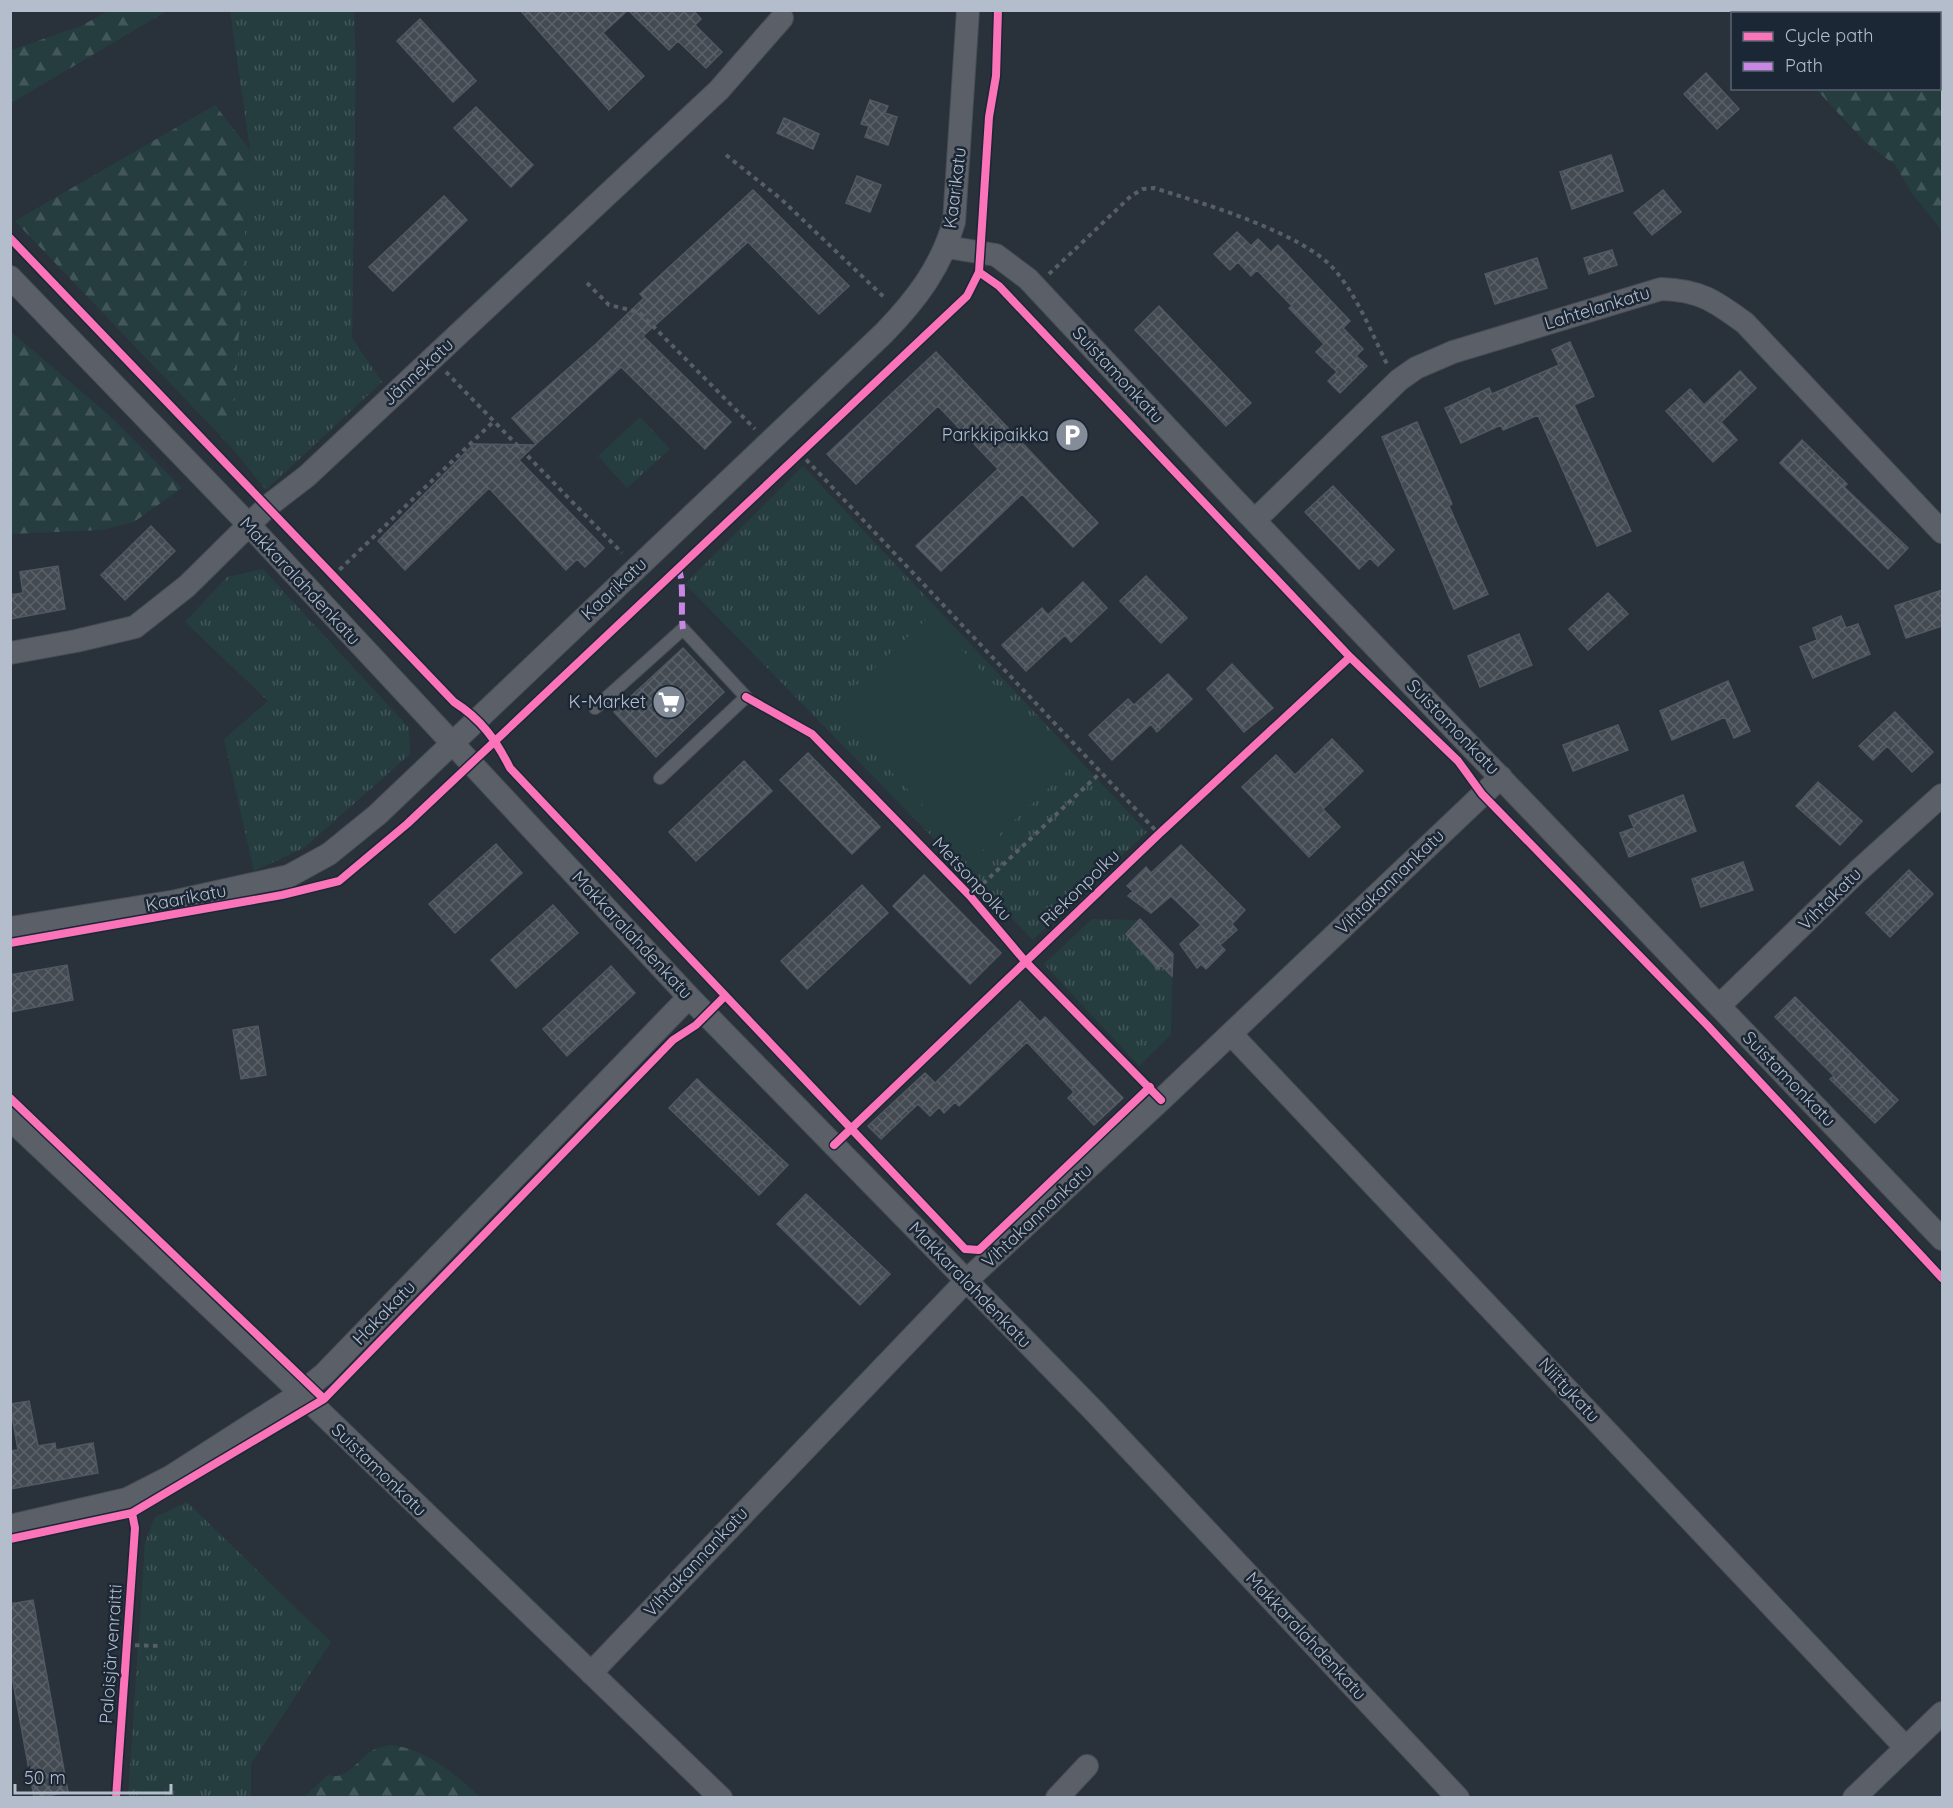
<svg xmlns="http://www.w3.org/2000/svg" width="1953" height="1808" font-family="Quicksand,sans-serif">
  <defs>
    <pattern id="grass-tufts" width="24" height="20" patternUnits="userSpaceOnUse" patternTransform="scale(1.5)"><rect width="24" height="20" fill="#263d40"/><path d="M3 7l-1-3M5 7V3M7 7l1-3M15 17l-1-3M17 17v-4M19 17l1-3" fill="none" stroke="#43575a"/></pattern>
    <pattern id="forest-firs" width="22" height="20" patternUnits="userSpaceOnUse" patternTransform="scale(1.5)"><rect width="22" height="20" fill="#263d40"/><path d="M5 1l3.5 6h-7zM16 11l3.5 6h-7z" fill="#43575a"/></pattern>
    <pattern id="building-cross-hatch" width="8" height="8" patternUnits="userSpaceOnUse" patternTransform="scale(1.5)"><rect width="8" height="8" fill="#434a52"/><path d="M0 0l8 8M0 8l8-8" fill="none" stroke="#5c626a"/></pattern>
  </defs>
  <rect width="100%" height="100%" fill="#29313a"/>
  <!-- grass -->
  <path fill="url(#grass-tufts)" d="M230 11H354L356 63 352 338 382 382 266 490 232 448 250 150Z
    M640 417 670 449 627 488 598 456Z
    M803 466 1147 832 1033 940 685 584Z
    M263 569 409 728 410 754 304 848 254 871 224 739 268 701 185 622 227 577Z
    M1092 919 1142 920 1173 954 1171 1035 1139 1066 1044 964Z
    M187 1502 331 1642 251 1764V1797H128L145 1542 155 1517Z"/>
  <!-- forest -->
  <path fill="url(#forest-firs)" d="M108 11H167L11 103V50L81 26Z
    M1747 11H1942V231L1911 192 1895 165 1865 142 1816 89 1940 88V14H1753Z
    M215 105 250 150 232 448 15 221Z
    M10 331 109 415 182 488 134 522 101 530 11 534Z
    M389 1745C426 1748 454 1773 480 1797H304L328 1775C346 1781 357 1761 370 1752 375 1748 382 1747 389 1745Z"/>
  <!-- pitch -->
  <path fill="#263d40" d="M930 616 1071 767 973 859 832 708Z"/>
  <!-- building -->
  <path fill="url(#building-cross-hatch)" stroke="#515861" stroke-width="1.5" d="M520 10H628L603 33 644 76 609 110Z
    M628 10H693L701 19 695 25 722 52 706 68 678 41 669 50Z
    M420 19 476 81 453 102 397 41Z
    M1706 73 1739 109 1717 129 1684 94Z
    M870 100 888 106 885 113 897 117 888 145 865 137 869 126 861 124Z
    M476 107 533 165 511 187 454 128Z
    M784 118 819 134 813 149 777 133Z
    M1611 155 1623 191 1572 209 1560 172Z
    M857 176 881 185 870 212 846 203Z
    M753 190 849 286 819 314 748 242 643 336 731 422 705 449 621 367 536 444 512 418 596 344 644 298 640 294Z
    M1663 190 1681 212 1652 235 1634 213Z
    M444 196 467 220 393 291 369 267Z
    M1237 232 1251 246 1258 239 1271 252 1278 245 1350 321 1343 328 1363 349 1356 356 1367 366 1340 393 1328 381 1337 372 1316 352 1324 344 1289 308 1292 306 1257 270 1251 276 1238 262 1230 270 1214 254Z
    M1612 250 1617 265 1589 274 1584 258Z
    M1537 258 1547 288 1495 304 1485 274Z
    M1159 306 1251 403 1226 426 1135 330Z
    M1570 342 1594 396 1574 405 1631 531 1597 546 1538 415 1503 430 1501 425 1461 443 1445 408 1489 388 1492 394 1559 365 1552 350Z
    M936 352 1098 523 1073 547 1022 494 941 571 916 546 998 469 938 406 856 484 827 454Z
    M1740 371 1756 388 1721 422 1737 440 1713 462 1666 411 1690 389 1704 405Z
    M1417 422 1452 504 1449 506 1488 594 1454 609 1382 437Z
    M1802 440 1847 484 1844 487 1908 548 1888 569 1780 463Z
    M474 444 535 445 519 460 604 548 585 567 577 559 566 570 489 488 405 570 378 541Z
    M1333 486 1394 550 1378 566 1370 558 1359 569 1305 512Z
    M151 526 175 551 125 600 101 575Z
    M58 566 65 609 10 619V595L23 593 20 572Z
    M1146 576 1187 618 1161 643 1120 601Z
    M1083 582 1107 608 1071 642 1065 635 1026 671 1002 645 1042 608 1048 615Z
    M1942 590V626L1906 638 1895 606Z
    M1608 593 1628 614 1588 650 1569 629Z
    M1841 616 1846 628 1858 624 1870 654 1813 678 1800 647 1817 640 1813 628Z
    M1519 634 1532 665 1480 687 1468 656Z
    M683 648 724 692 656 757 614 712Z
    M1232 664 1273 708 1244 732 1207 689Z
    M1168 674 1192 699 1157 732 1151 724 1112 760 1089 735 1128 699 1134 705Z
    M1728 681 1750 731 1734 738 1725 717 1672 740 1660 711Z
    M1895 712 1933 752 1912 772 1887 746 1873 760 1859 746Z
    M1618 725 1628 750 1573 771 1563 745Z
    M1332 739 1363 771 1323 809 1340 827 1309 857 1242 787 1276 755 1295 775Z
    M808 753 880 827 852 854 780 780Z
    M744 761 772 791 696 861 669 832Z
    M1818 782 1862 821 1840 845 1796 806Z
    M1683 795 1696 831 1629 857 1620 833 1634 828 1629 816Z
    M496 844 522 873 455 933 429 904Z
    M1181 845 1245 910 1232 924 1237 930 1220 945 1225 950 1206 969 1201 964 1197 968 1180 944 1201 925 1171 896 1151 913 1128 896 1133 891 1127 886 1146 867 1151 873Z
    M1743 862 1753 890 1701 907 1692 879Z
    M1909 870 1933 894 1890 937 1866 913Z
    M924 875 1001 953 970 984 893 906Z
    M862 885 888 913 807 989 781 961Z
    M553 905 578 933 516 988 491 960Z
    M1140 919 1173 954 1172 976 1161 965 1158 969 1126 934Z
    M67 965 73 1000 10 1012V975Z
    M611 966 635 993 567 1056 543 1029Z
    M1795 997 1898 1100 1875 1123 1830 1079 1834 1076 1775 1017Z
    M1020 1001 1040 1022 1045 1017 1123 1098 1094 1125 1068 1098 1074 1092 1027 1042 959 1106 955 1102 944 1113 939 1107 930 1116 918 1104 881 1139 868 1126 925 1073 935 1083Z
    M258 1026 266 1075 241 1079 233 1030Z
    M697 1079 788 1165 759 1195 669 1108Z
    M806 1194 890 1274 860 1305 777 1224Z
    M29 1401 38 1446 55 1443 56 1450 93 1443 98 1473 10 1489V1451L18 1450 10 1404Z
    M33 1600 68 1792 42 1797H34L10 1666V1604Z"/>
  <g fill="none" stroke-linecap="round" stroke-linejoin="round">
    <defs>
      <path id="service" d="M595 708 683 629 746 697 660 778"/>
      <path id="minor" d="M947 247 996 255 1028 279 1230 495 1942 1239
        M10 277 249 525 689 997 1095 1412 1458 1798
        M1255 520 1399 380 1416 368 1453 352 1661 289C1700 290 1715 301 1745 323L1942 532
        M10 653 76 641 135 627 187 586 268 506 307 476 719 90 782 18
        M10 928 176 901 289 876 329 854 377 815 884 333C917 299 941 267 954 222L968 10
        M1719 1006 1857 872 1942 795
        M1231 1034 1906 1748
        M10 1119 278 1371 721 1798
        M10 1526 127 1499 170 1477 301 1393 324 1374 689 997
        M591 1673 966 1281 1161 1100 1501 777
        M1057 1798 1087 1766
        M1854 1798 1942 1713"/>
    </defs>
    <!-- service casing -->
    <use href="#service" stroke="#484d54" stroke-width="14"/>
    <!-- minor casing -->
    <use href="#minor" stroke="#484d54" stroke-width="24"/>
    <!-- path -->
    <path stroke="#575e65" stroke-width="4" stroke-dasharray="4.5 4.5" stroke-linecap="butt" d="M726 155 781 199 886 299
      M1049 274 1131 196 1143 189 1154 188C1202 203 1300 232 1333 268 1357 295 1371 332 1387 364
      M587 283 609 305 639 312 755 429
      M446 372 622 553
      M800 453 1159 834
      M333 576 494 421
      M970 896 1101 772
      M126 1645 162 1646"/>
    <!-- service -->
    <use href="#service" stroke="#5b5f67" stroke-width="12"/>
    <!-- minor -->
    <use href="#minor" stroke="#5b5f67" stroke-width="22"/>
    <!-- quiet -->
    <path stroke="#c787e3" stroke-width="6" stroke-dasharray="12 6" stroke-linecap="butt" d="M678 567C685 582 680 610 683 629"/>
    <defs>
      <path id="cycleway" d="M10 238 454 702C481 719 496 740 510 768L965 1249 979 1250 1150 1087
        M979 272 999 286 1350 657 1458 761 1482 794 1707 1025 1942 1278
        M746 697 812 734 970 896 1025 961 1161 1100
        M10 943 282 895 339 881 407 824 967 296 979 272 989 117 996 76 998 10
        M10 1098 324 1399
        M834 1145 1159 834 1350 657
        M10 1539 132 1513 324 1399 673 1040 696 1025 725 996
        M116 1798 135 1528 132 1513"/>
    </defs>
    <!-- cycleway casing -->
    <use href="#cycleway" stroke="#1c2735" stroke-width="11"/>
    <!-- cycleway -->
    <use href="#cycleway" stroke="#fb73b8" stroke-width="8"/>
  </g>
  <!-- icons -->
  <defs>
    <symbol id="parking-disc" viewBox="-11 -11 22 22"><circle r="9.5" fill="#838c98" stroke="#1c2735"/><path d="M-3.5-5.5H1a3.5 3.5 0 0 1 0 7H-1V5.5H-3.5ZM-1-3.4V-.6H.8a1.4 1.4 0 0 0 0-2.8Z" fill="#fff"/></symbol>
    <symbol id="supermarket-disc" viewBox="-11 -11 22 22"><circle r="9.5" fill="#838c98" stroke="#1c2735"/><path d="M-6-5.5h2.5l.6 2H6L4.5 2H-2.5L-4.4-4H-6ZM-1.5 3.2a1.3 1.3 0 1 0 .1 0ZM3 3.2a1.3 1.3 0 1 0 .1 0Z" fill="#fff"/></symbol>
  </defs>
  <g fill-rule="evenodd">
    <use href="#parking-disc" x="1053" y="416" width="38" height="38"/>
    <use href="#supermarket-disc" x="650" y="683" width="38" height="38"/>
  </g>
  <g text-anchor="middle" stroke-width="5" stroke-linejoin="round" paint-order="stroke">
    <!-- street labels -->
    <g font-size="18" fill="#b4bdcb" stroke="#1c2735">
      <text transform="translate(955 188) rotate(-83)" y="6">Kaarikatu</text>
      <text transform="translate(1597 308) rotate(-17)" y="6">Lahtelankatu</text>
      <text transform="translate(418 372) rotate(-43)" y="6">Jännekatu</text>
      <text transform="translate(1118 375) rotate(47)" y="6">Suistamonkatu</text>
      <text transform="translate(300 581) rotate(47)" y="6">Makkaralahdenkatu</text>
      <text transform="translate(614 589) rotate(-43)" y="6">Kaarikatu</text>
      <text transform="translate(1453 727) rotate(46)" y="6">Suistamonkatu</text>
      <text transform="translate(972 879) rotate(47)" y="6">Metsonpolku</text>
      <text transform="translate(1390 882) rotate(-44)" y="6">Vihtakannankatu</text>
      <text transform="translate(1080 888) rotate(-44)" y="6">Riekonpolku</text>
      <text transform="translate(186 898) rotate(-11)" y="6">Kaarikatu</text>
      <text transform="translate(1830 899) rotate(-45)" y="6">Vihtakatu</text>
      <text transform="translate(632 935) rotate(47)" y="6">Makkaralahdenkatu</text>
      <text transform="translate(1789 1079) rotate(46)" y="6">Suistamonkatu</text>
      <text transform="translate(1037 1216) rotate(-43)" y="6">Vihtakannankatu</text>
      <text transform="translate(970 1285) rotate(46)" y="6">Makkaralahdenkatu</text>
      <text transform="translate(384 1313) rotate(-46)" y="6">Hakakatu</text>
      <text transform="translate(1569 1390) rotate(47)" y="6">Niittykatu</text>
      <text transform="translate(379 1470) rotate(44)" y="6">Suistamonkatu</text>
      <text transform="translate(696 1562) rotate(-47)" y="6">Vihtakannankatu</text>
      <text transform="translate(1306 1636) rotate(47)" y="6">Makkaralahdenkatu</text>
      <text transform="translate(111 1654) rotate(-86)" y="6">Paloisjärvenraitti</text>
    </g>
    <!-- poi labels -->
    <g font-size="18" fill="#b4bdcb" stroke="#1c2735" text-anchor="end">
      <text x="1049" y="441">Parkkipaikka</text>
      <text x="646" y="708">K-Market</text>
    </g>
  </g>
  <!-- border -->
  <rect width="1953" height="1808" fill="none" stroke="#b4bdcb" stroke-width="24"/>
  <!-- legend -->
  <rect x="1731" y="12" width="210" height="78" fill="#1c2735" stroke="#596371" stroke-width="1.5"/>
  <rect x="1743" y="32" width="30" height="9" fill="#fb73b8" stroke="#596371" stroke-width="1.5"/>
  <text x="1785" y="42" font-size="18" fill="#b4bdcb">Cycle path</text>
  <rect x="1743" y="62" width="30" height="9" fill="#c787e3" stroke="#596371" stroke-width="1.5"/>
  <text x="1785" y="72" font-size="18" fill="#b4bdcb">Path</text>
  <!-- scale -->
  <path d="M15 1784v9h156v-9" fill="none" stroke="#b4bdcb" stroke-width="3"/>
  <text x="24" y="1784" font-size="18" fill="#b4bdcb" stroke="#1c2735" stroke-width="4.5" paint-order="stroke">50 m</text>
</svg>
